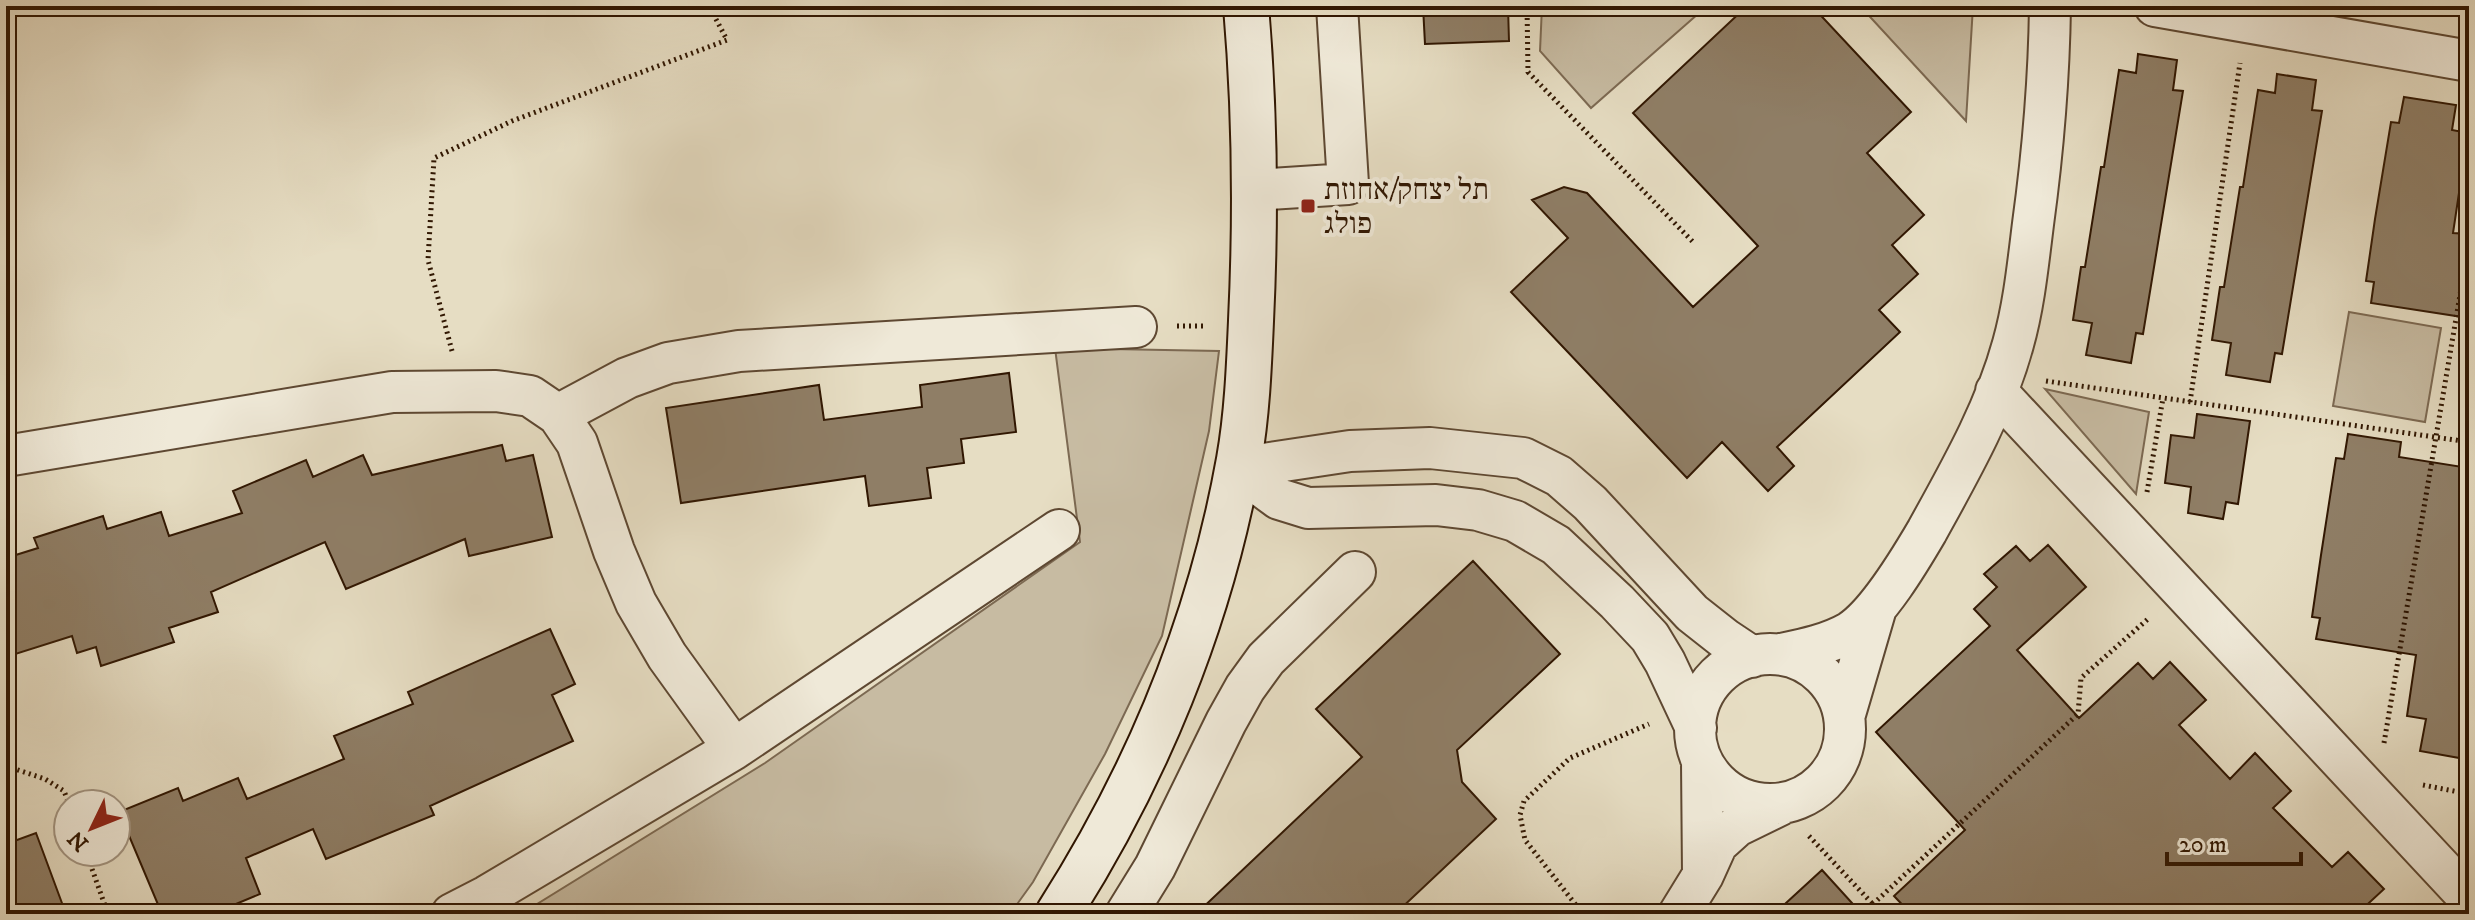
<svg xmlns="http://www.w3.org/2000/svg" width="2475" height="920" font-family="'IM FELL DW Pica','Frank Ruhl Libre',serif">
  <rect width="100%" height="100%" fill="#e6ddc3"/>
  <filter id="stains"><feTurbulence type="fractalNoise" baseFrequency=".0025" numOctaves="4"/><feColorMatrix values="0 0 0 0 .2 0 0 0 0 .09 0 0 0 0 .02 0 0 0 .5 -.17"/></filter>
  <radialGradient id="worn" r=".72"><stop offset=".6" stop-color="#630" stop-opacity="0"/><stop offset="1" stop-color="#630" stop-opacity=".3"/></radialGradient>
  <!-- green -->
  <path fill="#c7bba2" stroke="#7c6952" stroke-width="2" d="M1542 6H1707L1591 108 1540 51Z
    M1860 6H1973L1966 121Z
    M2349 312 2441 328 2425 422 2333 406Z
    M1055 348 1219 351 1209 431 1162 636 1105 754 1033 882 1010 914H521L765 763 1080 542Z
    M2045 389 2149 412 2136 494Z"/>
  <!-- building -->
  <path fill="#8f7e66" stroke="#311702" stroke-width="2" d="M1423 6H1508L1509 41 1425 44Z
    M1747 6H1812L1911 112 1867 153 1924 215 1892 245 1918 274 1879 310 1900 332 1777 447 1794 466 1768 491 1722 442 1687 478 1511 292 1568 238 1532 200 1564 187 1587 193 1693 307 1758 246 1633 113Z
    M2138 54 2177 60 2173 90 2183 91 2143 334 2136 333 2131 363 2086 355 2092 323 2073 320 2081 267H2085L2101 167H2104L2119 70 2136 73Z
    M2277 74 2316 80 2312 110 2322 111 2282 354 2275 353 2270 382 2226 375 2231 343 2212 340 2220 287H2224L2240 187H2243L2258 90 2275 93Z
    M2404 97 2456 105 2452 130 2468 133 2453 233 2469 234V318L2371 303 2374 282 2366 281 2375 219 2391 122 2399 123Z
    M1009 373 1016 432 961 439 964 463 927 468 931 498 869 506 865 476 681 503 666 408 819 385 824 420 922 407 920 385Z
    M2197 414 2250 421 2238 504 2226 502 2223 519 2188 513 2191 487 2165 483 2171 435 2194 438Z
    M2348 434 2401 442 2399 457 2469 468V731L2465 759 2420 751 2426 719 2407 716 2416 655 2316 639 2320 618 2312 617 2321 555 2336 458 2344 459Z
    M502 445 506 461 533 455 552 537 469 556 465 539 346 589 325 542 211 592 218 612 169 628 174 642 101 666 96 647 77 653 72 636 6 657V558L38 548 34 538 103 516 107 529 161 512 169 536 242 513 233 491 306 460 313 477 363 455 372 475Z
    M2048 545 2086 587 2017 650 2079 718 2138 663 2153 679 2170 662 2206 700 2179 725 2230 779 2255 753 2291 791 2273 808 2332 867 2348 852 2384 889 2357 914H1911L1894 896 1965 830 1876 732 1990 626 1974 609 1997 587 1984 574 2016 546 2030 561Z
    M1473 561 1560 654 1457 750 1462 782 1496 819 1395 914H1196L1362 757 1316 709Z
    M550 629 575 684 552 695 573 741 430 806 434 815 326 859 313 829 246 858 260 894 212 914H162L119 812 178 788 183 801 238 778 247 799 344 759 334 736 413 704 408 692Z
    M36 833 66 914H6V844Z
    M1822 870 1862 914H1774Z"/>
  <g fill="none" stroke-linecap="round" stroke-linejoin="round">
    <defs>
      <path id="street" d="M2155 6 2469 61
        M1253 190 1348 184 1337 6
        M1996 391 2469 898
        M558 415 627 378 668 363 739 351 1136 327
        M6 456 392 392 496 391 530 396 558 415 577 443 614 551 636 603 667 656 734 749
        M1237 468 1350 451 1430 448 1523 458 1559 476 1590 503 1692 613 1725 639 1752 657
        M1237 468 1279 499 1308 508 1436 505 1478 510 1515 521 1556 545 1617 602 1650 637 1665 662 1696 728
        M1695 729a75 75 0 1 1 150 0a75 75 0 1 1-150 0Z
        M1781 654C1805 649 1829 644 1850 632 1878 614 1910 560 1927 531 1960 471 1995 410 2013 344 2024 305 2028 264 2033 224 2043 151 2049 79 2050 6
        M1845 714 1876 608
        M1702 762 1703 875
        M452 914 487 896 734 749 1059 530
        M1126 914 1155 867 1226 722 1245 688 1266 659 1355 572
        M1679 914 1703 875 1717 844 1737 826 1780 805"/>
      <path id="secondary" d="M1058 914C1146 776 1210 622 1239 460 1247 415 1249 367 1251 321 1256 216 1255 111 1246 6"/>
    </defs>
    <!-- street casing -->
    <use href="#street" stroke="#5e4832" stroke-width="44"/>
    <!-- secondary casing -->
    <use href="#secondary" stroke="#311702" stroke-width="48"/>
    <!-- path -->
    <path stroke="#311702" stroke-width="5" stroke-dasharray="2 4" stroke-linecap="butt" d="M1527 6 1528 72 1693 242
      M1177 326H1207
      M452 351 428 260 434 158 512 121 727 40 709 6
      M2046 381 2469 442
      M2190 402 2240 63
      M2147 492 2163 398
      M2384 743 2469 242
      M6 766 45 779 64 791 69 804
      M2423 785 2469 794
      M1809 836 1882 914
      M86 852 108 914
      M1873 904 2078 714 2081 678 2149 618
      M1583 914 1525 840 1520 815 1524 801 1570 758 1649 724"/>
    <!-- street -->
    <use href="#street" stroke="#efe9d8" stroke-width="40"/>
    <!-- secondary -->
    <use href="#secondary" stroke="#efe9d8" stroke-width="44"/>
  </g>
  <!-- markers -->
  <rect fill="#8f2418" stroke="#efe9d8" stroke-width="3" x="1300" y="198" width="16" height="16" rx="4"/>
  <g text-anchor="middle" stroke-width="8" stroke-linejoin="round" paint-order="stroke">
    <!-- poi labels -->
    <g font-size="30" fill="#311702" stroke="#efe9d8" text-anchor="start">
      <text x="1324" y="199">תל יצחק/אחוזת<tspan x="1324" dy="34">פולג</tspan></text>
    </g>
  </g>
  <!-- margin -->
  <rect width="2475" height="920" fill="none" stroke="#e6ddc3" stroke-width="32"/>
  <rect x="8" y="8" width="2459" height="904" fill="none" stroke="#311702" stroke-width="4"/>
  <rect x="16" y="16" width="2443" height="888" fill="none" stroke="#311702" stroke-width="2"/>
  <!-- north arrow -->
  <g transform="translate(92 828) rotate(227)"><circle r="38" fill="#efe9d8" stroke="#a39582" stroke-width="2"/>
  <path d="M0-6L14 30L0 20L-14 30Z" fill="#8f2418"/>
  <text y="-12" font-size="22" font-weight="bold" text-anchor="middle" fill="#311702">N</text>
  </g>
  <!-- scale -->
  <path d="M2167 852v12h134v-12" fill="none" stroke="#311702" stroke-width="4"/>
  <text x="2179" y="852" font-size="24" fill="#311702" stroke="#efe9d8" stroke-width="6" paint-order="stroke">20 m</text>
  <rect width="100%" height="100%" filter="url(#stains)"/>
  <rect width="100%" height="100%" fill="url(#worn)"/>
</svg>
